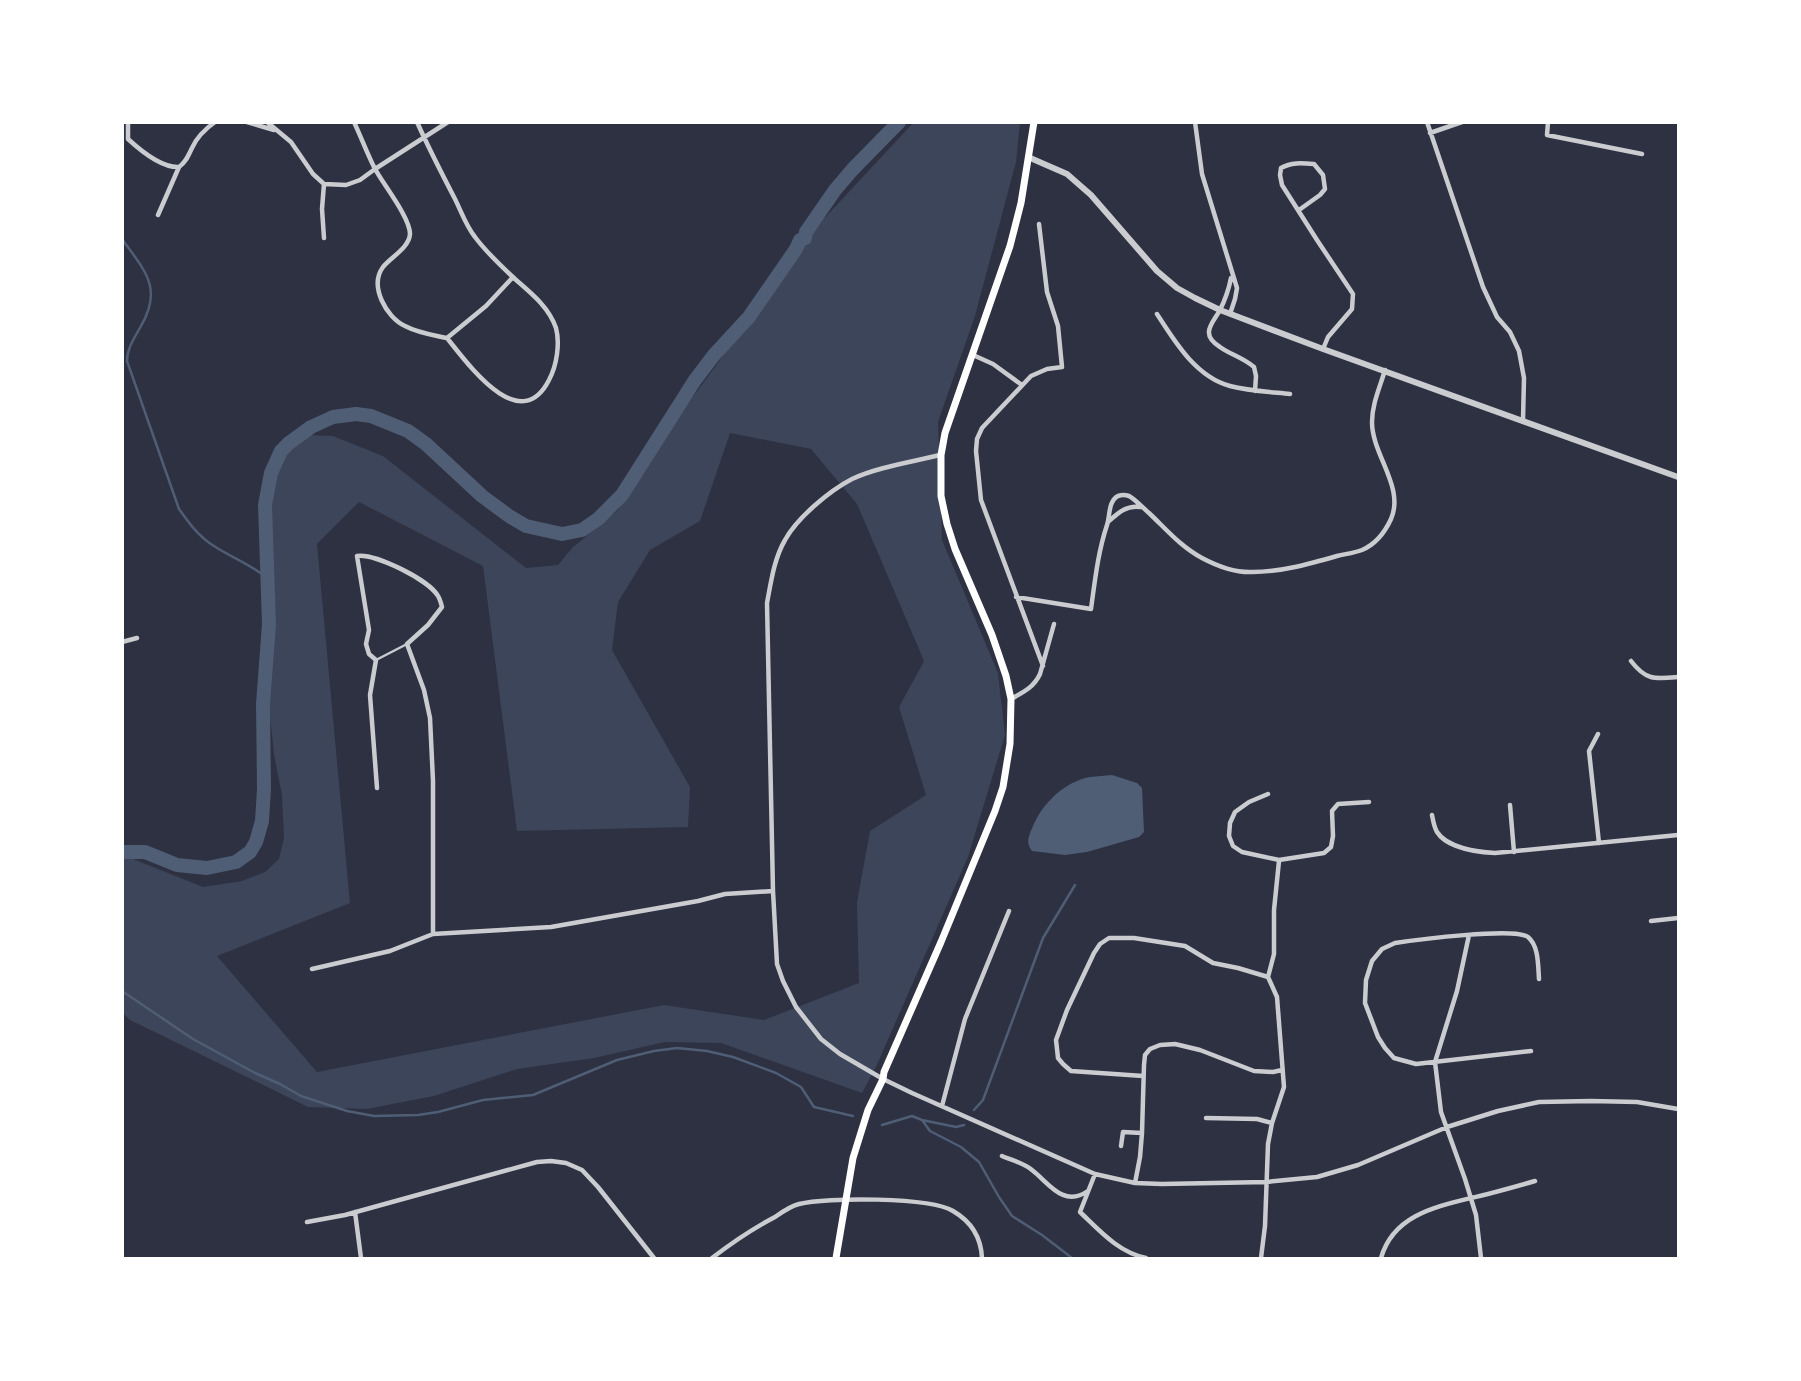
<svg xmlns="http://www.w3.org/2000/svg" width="1801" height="1381" font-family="'Nunito Sans',sans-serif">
  <rect width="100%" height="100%" fill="#2d3142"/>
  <!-- green -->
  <path fill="#3c4559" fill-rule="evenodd" d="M913 123H1020L1016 162 975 316 938 422 942 540 998 673 1005 735 968 857 876 1067 862 1093 721 1043 665 1042 594 1058 517 1069 434 1096 367 1109 308 1107 130 1020 123 1013 122 859 128 857 203 887 242 881 265 872 279 859 284 838 282 795 274 755 269 706 272 632V506L275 473 288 450 310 435 333 436 383 456 526 568 558 565 572 548 617 511 650 464 674 423 819 224ZM730 433 811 449 857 504 924 661 899 707 926 795 870 831 857 902 859 983 764 1020 664 1005 317 1072 217 956 350 903 317 544 359 502 483 566 517 831 688 827 690 787 612 650 618 602 650 550 700 521Z"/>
  <!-- water -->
  <path fill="#4f5d75" d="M1112 775 1137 783 1142 788 1144 832 1139 837 1087 852 1065 855 1032 851C1025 842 1029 836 1033 826 1043 803 1064 782 1090 777 1097 776 1105 776 1112 775Z"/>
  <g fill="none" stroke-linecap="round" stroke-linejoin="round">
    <!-- stream -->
    <path stroke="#4f5d75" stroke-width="2.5" d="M122 239C145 271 163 288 141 326 135 337 127 348 127 361L179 509C189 523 199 537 214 546 232 558 249 563 267 578
      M122 991 193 1039 255 1073 280 1084 301 1096 347 1111 374 1116 418 1115 438 1112 483 1100 533 1095 617 1060 654 1051 677 1048 707 1051 733 1057 776 1073 801 1087 814 1107 853 1116
      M974 1110 983 1100 1043 938 1075 885
      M922 1120 930 1131 961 1147 979 1162 999 1197 1012 1216 1042 1235 1072 1258
      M882 1125 912 1116 922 1120 956 1127 964 1125"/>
    <!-- river -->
    <path stroke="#4f5d75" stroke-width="14" d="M122 852H145L177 865 207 868 236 862 250 852 256 842 262 821 264 789 263 704 269 624 265 505 271 473 281 451 289 443 311 427 333 417 356 414 371 416 408 431 426 444 482 496 509 516 526 526 562 534 582 530 598 519 622 495 695 380 714 355 749 317 796 249 800 240 805 238 806 232 835 190 852 170 899 122"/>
    <!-- service -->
    <path stroke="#caccd0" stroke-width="2.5" d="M376 660 407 644"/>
    <!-- minor -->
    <path stroke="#caccd0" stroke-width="4.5" d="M128 122V139C141 151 161 168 179 167
      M247 122 274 130
      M267 122 291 142 313 174 324 184 346 185 360 180 375 169 448 122
      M354 122C361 137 367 153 374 167 382 183 410 217 410 234 409 248 391 257 383 267 369 286 386 317 405 326 418 333 433 335 447 338L486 306 513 277
      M417 122C429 149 442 174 455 199 461 211 466 226 475 237 486 252 501 266 515 279 531 293 549 307 556 328 560 343 557 365 549 380 520 437 468 364 447 338
      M1195 122 1202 174 1237 288 1235 299 1230 314
      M1427 122 1483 287 1497 317 1510 332 1519 351 1524 378 1523 420
      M1548 122 1547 135 1642 154
      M1430 133 1462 122
      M324 184 322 209 324 238
      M1299 210 1320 195 1325 189 1323 175 1314 164C1302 163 1291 162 1281 168L1280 175 1282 185 1317 240 1353 294 1352 309 1328 337 1323 349
      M158 215 179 167C186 162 188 156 192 148 197 137 205 129 215 122
      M1039 224 1047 292 1058 326 1062 367 1047 369 1031 376 982 428 977 439 976 451 981 500 1043 666
      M1231 278C1229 288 1225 300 1220 310 1213 323 1199 334 1220 347 1231 355 1242 357 1254 367L1256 376 1255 391
      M1157 314C1175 342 1196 377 1230 386 1249 391 1270 392 1290 394
      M973 355 993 364 1022 385
      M940 455C912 462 878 467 852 479 829 491 797 518 785 540 774 559 771 582 767 603L773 891 777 964 783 981 796 1007 821 1039 840 1054 883 1079 912 1093 1095 1174 1135 1183 1162 1184 1266 1182 1317 1177 1358 1165 1447 1127 1498 1111 1539 1102 1591 1101 1637 1102 1678 1109
      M1108 522C1118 513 1126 505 1140 507
      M1016 597 1091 609C1095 580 1098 552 1107 525 1110 517 1108 501 1118 496 1121 495 1126 495 1129 496 1136 500 1143 508 1149 513 1166 529 1181 547 1202 558 1217 566 1235 573 1253 572 1281 572 1309 564 1337 556 1345 554 1354 553 1362 550 1376 544 1385 532 1391 519 1405 487 1372 455 1372 422 1372 404 1380 387 1385 370
      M122 642 137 638
      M1631 661C1646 681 1656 679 1678 677
      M1011 699C1024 692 1034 687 1040 674L1054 624
      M1598 734 1589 751 1599 843
      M377 788 370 695 376 660 369 654 366 644 369 630 357 556C375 553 429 580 438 596 440 599 441 603 442 607L428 625 407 644 424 690 430 718 433 781V934
      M1268 794 1249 802 1235 812 1230 823 1229 836 1233 846 1242 852 1279 860 1324 853 1331 847 1333 836 1332 811 1338 804 1369 802
      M1510 805 1514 852
      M1432 815C1433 820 1434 827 1437 832 1447 848 1478 852 1495 853L1678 835
      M1651 921 1678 918
      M1469 935 1457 991 1435 1062 1441 1112 1465 1179 1476 1215 1481 1258
      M312 969 390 951 433 934 551 927 698 901 725 894 773 891
      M1268 977 1274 954V910L1279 861
      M1531 1051 1416 1064 1394 1058 1385 1048 1378 1037 1365 1003 1366 980 1372 961 1382 949 1395 943C1415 940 1515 927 1528 937 1539 946 1538 966 1539 979
      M1143 1076 1071 1071 1063 1064 1058 1058 1056 1040 1067 1010 1094 953 1100 944 1109 938H1134L1185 946 1213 963 1238 968 1268 977 1277 997 1284 1087 1272 1123 1268 1144 1265 1226 1261 1258
      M942 1106 965 1019 1009 911
      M1206 1118 1257 1119 1272 1123
      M1121 1146 1123 1132 1142 1133
      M1002 1156C1011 1160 1024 1163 1032 1170 1049 1183 1063 1208 1088 1191
      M1095 1174 1080 1212C1100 1231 1118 1252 1146 1258
      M1135 1183 1140 1157 1142 1133 1144 1065 1145 1055 1150 1049 1160 1045 1175 1044 1200 1050 1254 1071 1273 1072 1282 1070
      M355 1212 361 1258
      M307 1222 345 1215 537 1162 551 1161 566 1163 582 1170 598 1187 654 1258
      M712 1258C733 1242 752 1229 775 1217 782 1212 791 1206 799 1204 826 1197 930 1197 953 1211 972 1222 981 1237 982 1258
      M1381 1258C1393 1216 1434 1207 1471 1198 1493 1193 1514 1187 1535 1181"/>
    <!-- tertiary -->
    <path stroke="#caccd0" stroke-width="6" d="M1028 157 1067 174 1091 195 1157 271 1177 288 1195 298 1220 310 1323 349 1678 477"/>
    <!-- secondary -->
    <path stroke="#fff" stroke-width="7" d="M836 1258 853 1158 868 1110 883 1079 884 1072 941 942 995 811 1003 787 1010 744 1011 699 1006 676 992 635 955 549 947 524 941 496V455L945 433 1010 246 1021 203 1034 122"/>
  </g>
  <!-- border -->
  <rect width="1801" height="1381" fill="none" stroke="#ffffff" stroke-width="248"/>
</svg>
